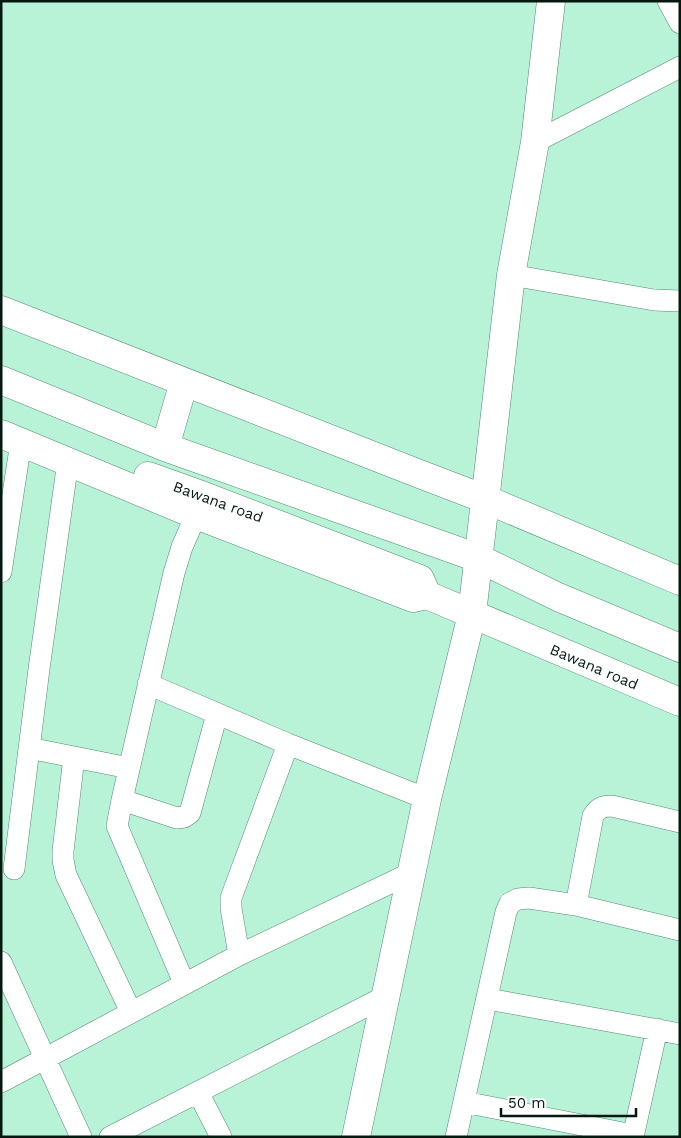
<svg xmlns="http://www.w3.org/2000/svg" width="681" height="1138" font-family="'Work Sans',sans-serif">
  <rect width="100%" height="100%" fill="#b8f3d7"/>
  <g fill="none" stroke-linecap="round" stroke-linejoin="round">
    <defs>
      <path id="street" d="M668 1 680 23
        M535 142 680 67
        M511 275 654 300 680 301
        M1 572 21 442
        M148 684 288 744 427 799
        M29 748 129 768
        M74 757 63 851V860L66 875 131 1012
        M122 800 177 818 184 817 190 813 217 714
        M14 869 39 669 68 461
        M576 905 593 816C598 808 602 806 612 806L680 822
        M239 955 231 908V898L288 744
        M1 962 81 1137
        M184 983 117 826 122 800 174 573 182 547 196 515
        M488 999 680 1034
        M1 1082 239 955 411 873
        M198 1092 221 1137
        M464 1102 633 1135
        M110 1137 386 996
        M456 1137 506 912 510 903 518 899 529 898 576 905 680 930
        M633 1137 657 1029"/>
      <path id="secondary" d="M1 310 417 473 485 499 680 581
        M1 380 165 447 478 558 558 597 680 648
        M1 434 196 515 413 598 427 595 680 702
        M165 447 184 382
        M148 476 204 496 420 579 427 595
        M356 1137 427 799 472 614 511 275 535 142 551 1"/>
    </defs>
    <!-- street casing -->
    <use href="#street" stroke="#538a72" stroke-width="22"/>
    <!-- secondary casing -->
    <use href="#secondary" stroke="#538a72" stroke-width="29"/>
    <!-- street -->
    <use href="#street" stroke="#fff" stroke-width="21"/>
    <!-- secondary -->
    <use href="#secondary" stroke="#fff" stroke-width="28"/>
  </g>
  <g text-anchor="middle" stroke-width="4" stroke-linejoin="round" paint-order="stroke">
    <!-- street labels -->
    <g font-size="15" fill="#041a11" stroke="#fff">
      <text transform="translate(218 502) rotate(20)" y="5">Bawana road</text>
      <text transform="translate(594 667) rotate(23)" y="5">Bawana road</text>
    </g>
  </g>
  <!-- border -->
  <rect width="681" height="1138" fill="none" stroke="#041a11" stroke-width="5"/>
  <!-- scale -->
  <path d="M501 1108v8h135v-8" fill="none" stroke="#041a11" stroke-width="2.5"/>
  <text x="508" y="1108" font-size="15" fill="#041a11" stroke="#ffffff" stroke-width="4" paint-order="stroke">50 m</text>
</svg>
